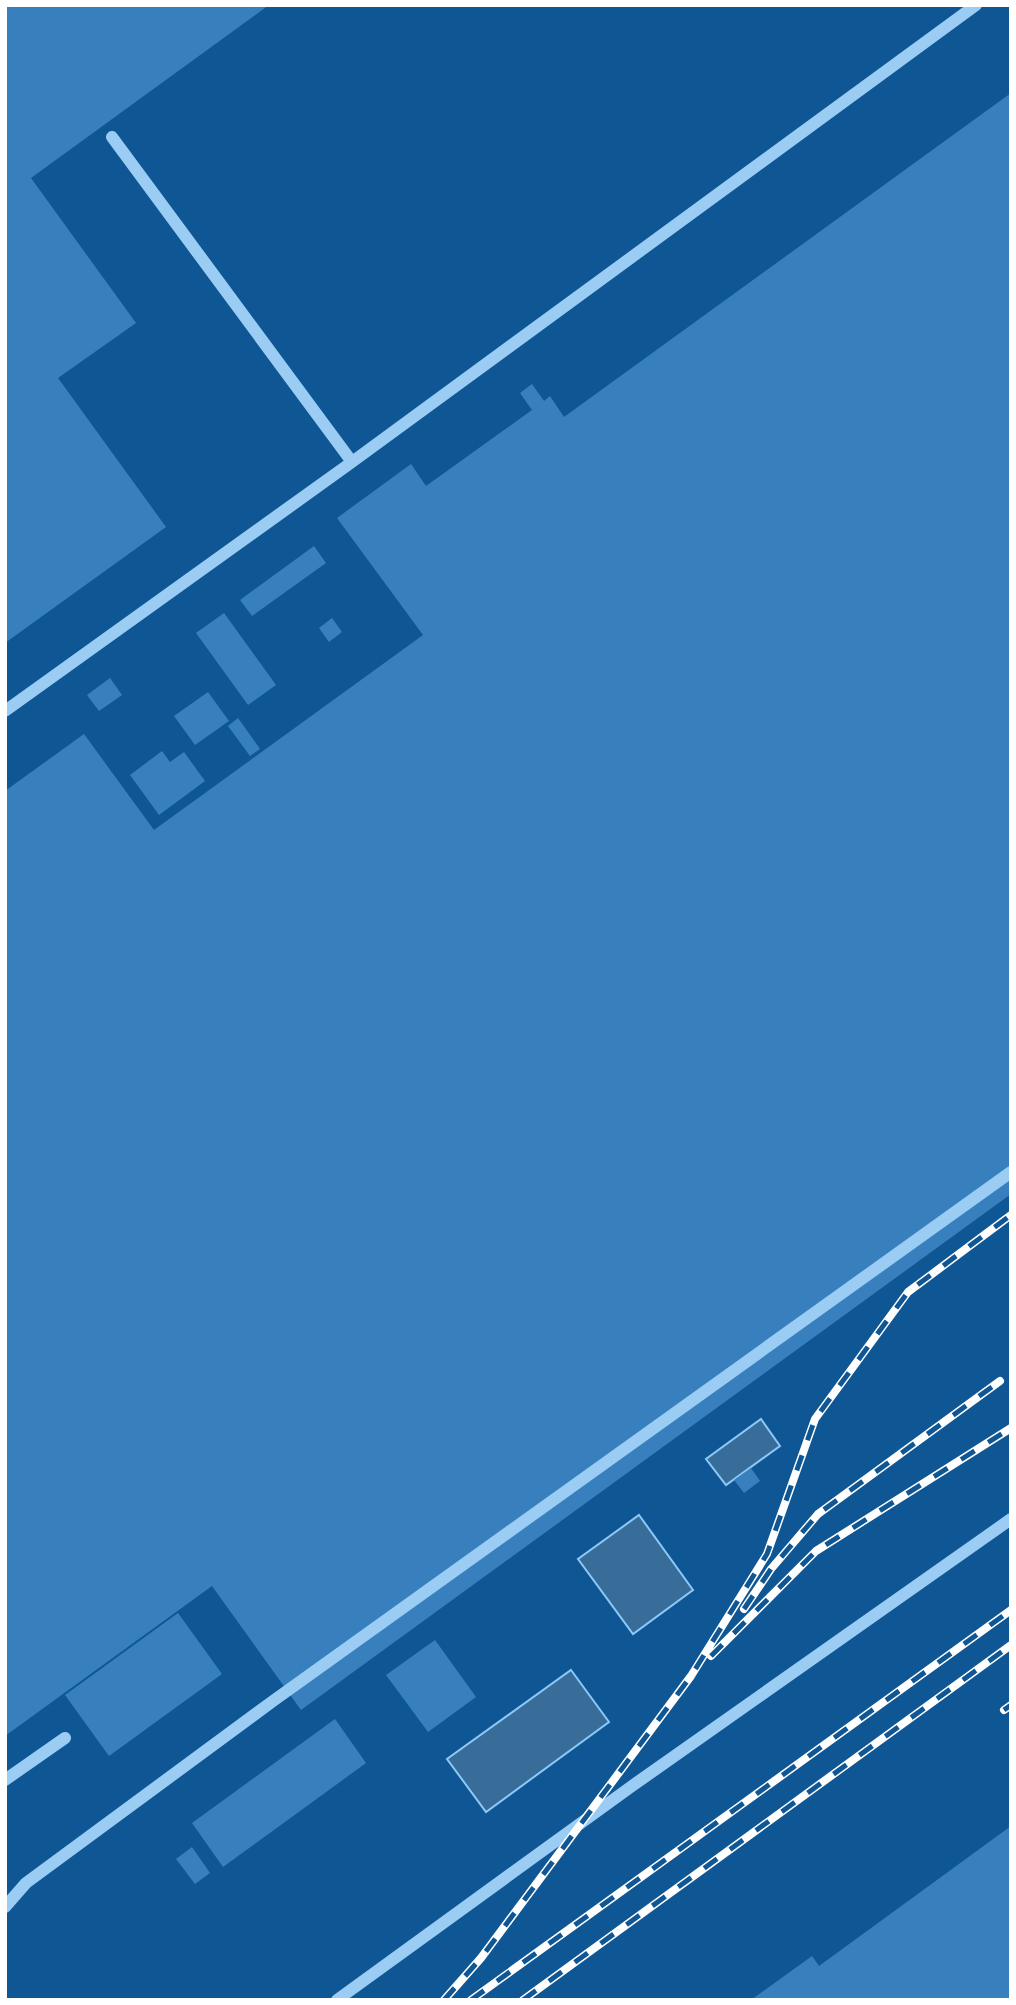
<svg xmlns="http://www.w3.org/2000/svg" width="1016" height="2005" font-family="Lato,sans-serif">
  <rect width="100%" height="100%" fill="#0f5694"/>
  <!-- water -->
  <path fill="#386c99" stroke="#8dc9f8" stroke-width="2" d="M761 1419 780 1446 726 1485 706 1459Z
    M639 1515 693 1590 633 1634 578 1559Z
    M571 1670 609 1722 486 1812 447 1759Z"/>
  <!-- building -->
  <path fill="#3780bd" d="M5 5H269L31 178 136 323 58 378 166 527 5 643Z
    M1011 93V1194L301 1710 212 1586 5 1736V791L84 734 154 830 423 635 337 518 411 464 426 486 532 410 520 393 532 384 544 401 550 396 564 417Z
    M314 546 326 563 252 616 240 600Z
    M224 613 276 685 248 705 196 633Z
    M332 618 342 632 329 642 319 628Z
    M110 678 122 695 99 711 87 695Z
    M208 692 229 721 195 745 174 716Z
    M238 718 260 749 250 756 228 726Z
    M162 751 170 762 184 752 205 781 159 815 130 775Z
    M751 1468 760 1481 744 1493 734 1480Z
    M178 1613 222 1674 109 1756 65 1695Z
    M435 1640 476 1697 428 1732 386 1675Z
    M335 1719 366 1763 223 1867 192 1823Z
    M1011 1826V2000H751L812 1956 819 1966Z
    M192 1847 210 1873 195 1884 176 1859Z"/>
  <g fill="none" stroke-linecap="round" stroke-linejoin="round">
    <!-- minor -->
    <path stroke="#9bccf4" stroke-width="12" d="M112 137 352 462
      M5 711 352 462 976 5
      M5 1780 65 1738
      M5 1907 26 1883 273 1701 1011 1172
      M337 2000 632 1786 1011 1519"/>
    <defs>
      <path id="rail" d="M744 1609 771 1569 818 1514 1000 1381
        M711 1656 816 1551 1011 1428
        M1004 1710 1011 1705
        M444 2000 481 1958 691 1676 767 1554 815 1419 908 1292 1011 1215
        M471 2000 1011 1610
        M523 2000 1011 1645"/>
    </defs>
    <!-- rail casing -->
    <use href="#rail" stroke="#fff" stroke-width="8"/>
    <!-- rail -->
    <use href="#rail" stroke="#0f5694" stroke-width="5" stroke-dasharray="16" stroke-linecap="butt"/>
  </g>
  <!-- border -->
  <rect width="1016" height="2005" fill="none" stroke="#ffffff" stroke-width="14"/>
</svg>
